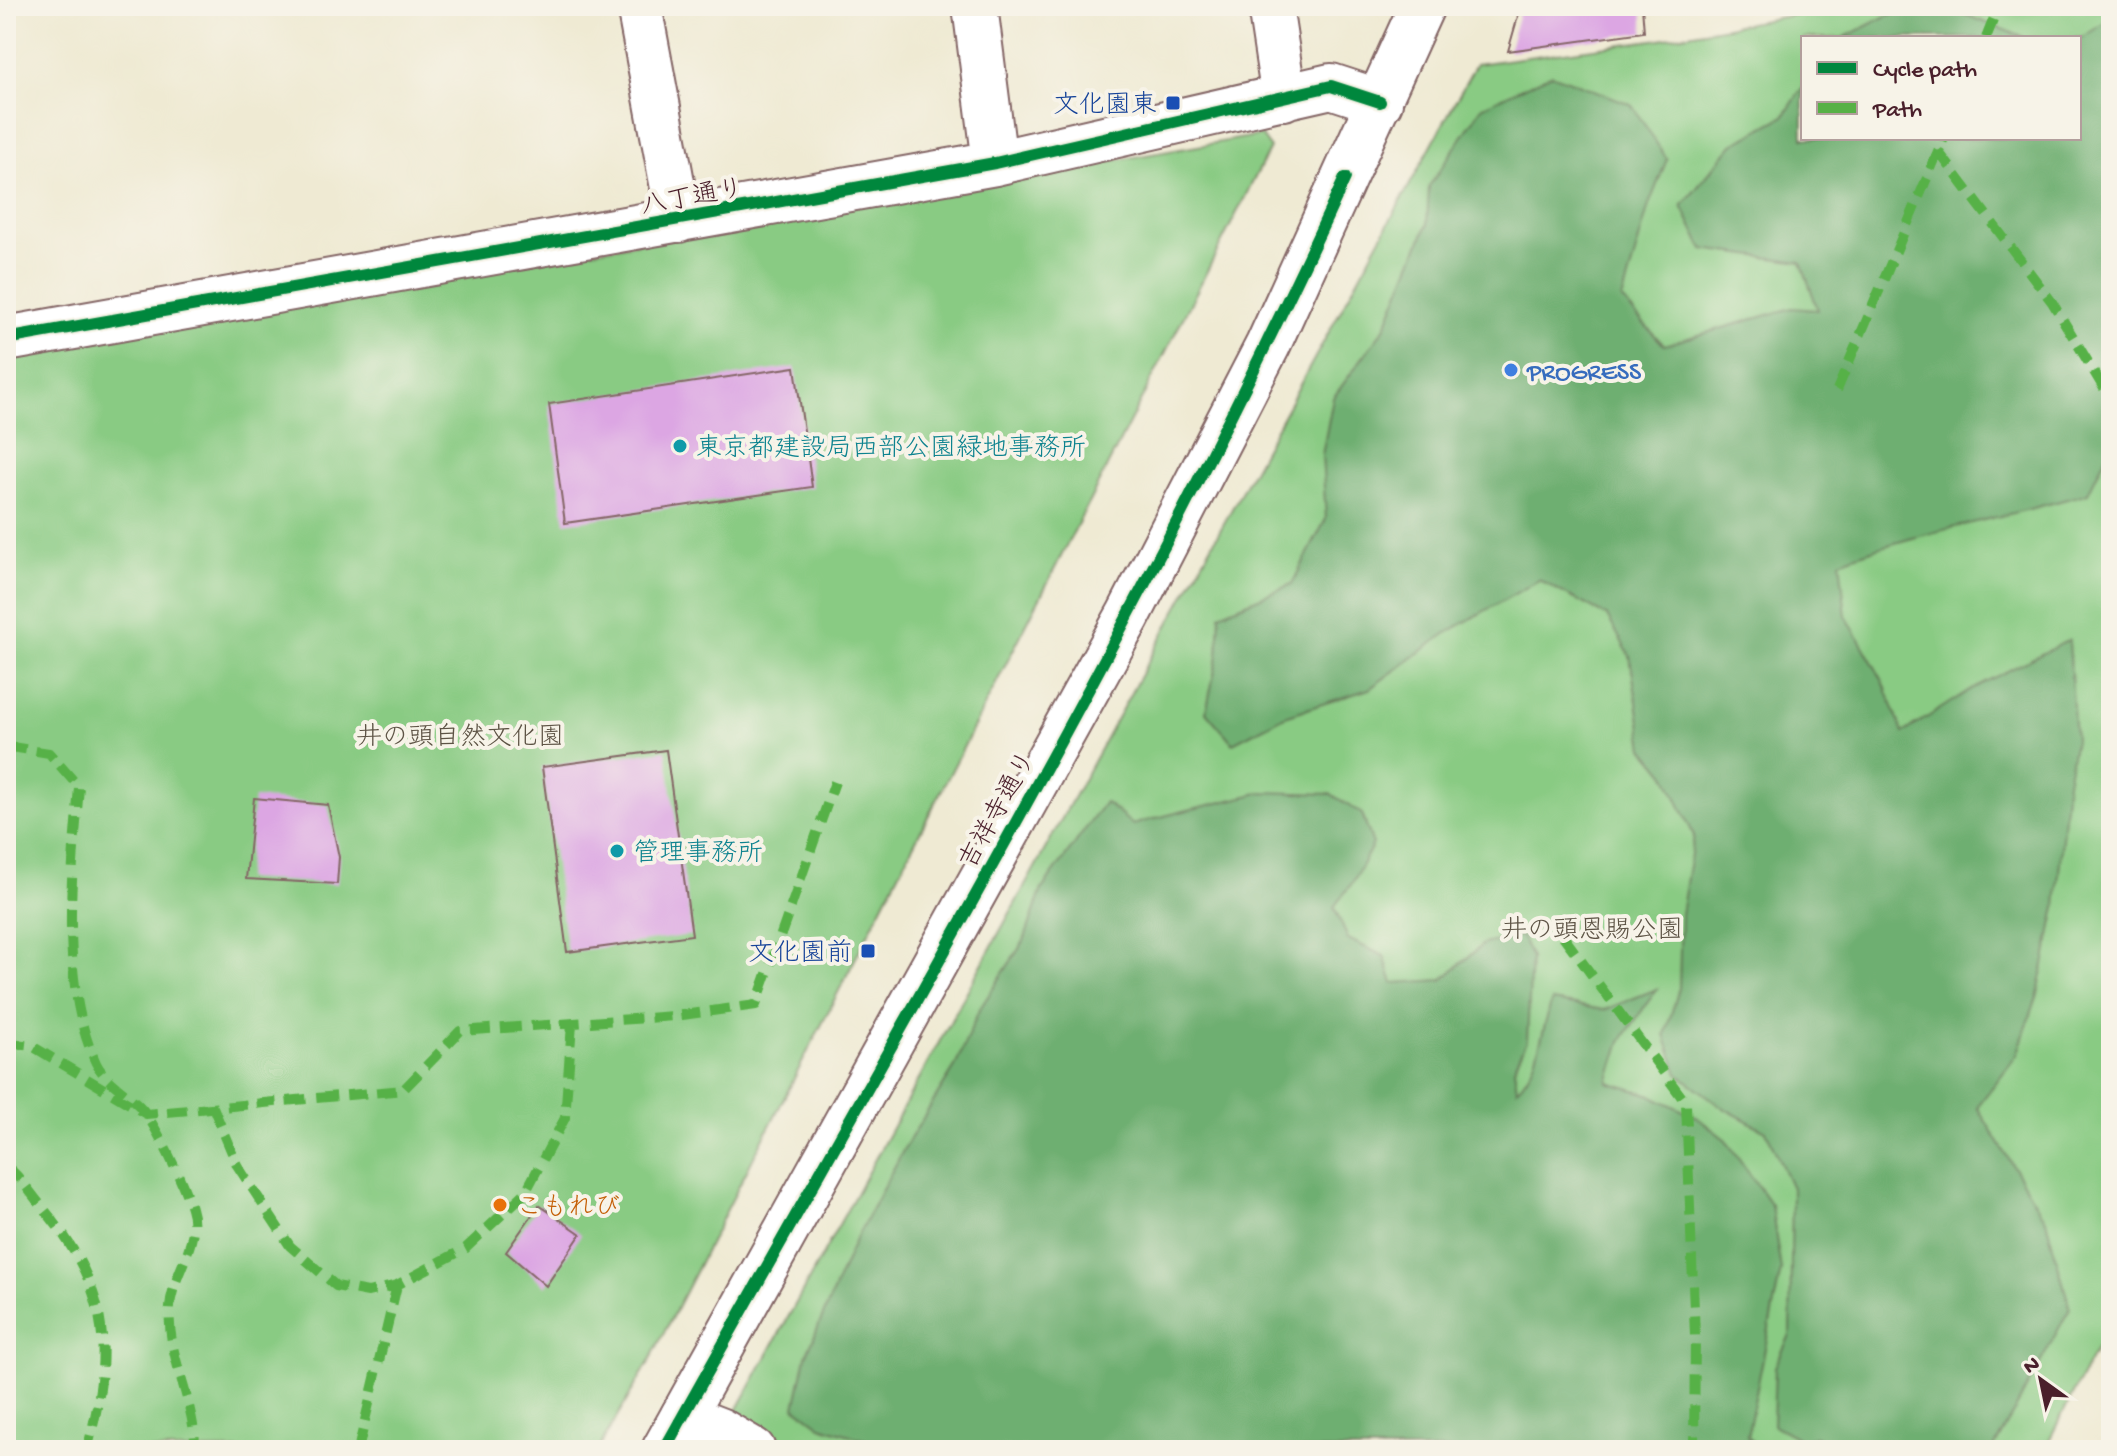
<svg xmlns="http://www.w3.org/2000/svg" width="2117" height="1456" font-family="'Gochi Hand','Klee One',sans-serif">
  <rect width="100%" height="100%" fill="#f7f3e8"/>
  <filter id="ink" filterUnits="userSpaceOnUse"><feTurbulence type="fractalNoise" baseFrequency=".0125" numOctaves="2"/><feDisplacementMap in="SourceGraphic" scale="16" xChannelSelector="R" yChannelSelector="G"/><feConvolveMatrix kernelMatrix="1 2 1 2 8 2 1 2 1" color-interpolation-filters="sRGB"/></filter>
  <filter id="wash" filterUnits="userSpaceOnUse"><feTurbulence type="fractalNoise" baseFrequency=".006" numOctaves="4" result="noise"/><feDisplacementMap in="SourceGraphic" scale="32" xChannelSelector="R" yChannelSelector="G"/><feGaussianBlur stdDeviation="1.8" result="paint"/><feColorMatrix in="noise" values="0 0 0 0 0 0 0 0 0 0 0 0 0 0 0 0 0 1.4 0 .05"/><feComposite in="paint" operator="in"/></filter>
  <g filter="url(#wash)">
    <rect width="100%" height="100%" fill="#efead3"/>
    <!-- green -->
    <path fill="#89cb83" stroke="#6a7557" stroke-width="2" fill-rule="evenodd" d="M1843 6H2111V1320L2044 1450H707L734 1416 1476 64 1660 39ZM1803 38H2079V138H1803Z
      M1261 135 1270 148 649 1362 598 1450H6V352Z"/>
    <!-- forest -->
    <path fill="#6eaf71" stroke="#5c674e" stroke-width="2" d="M1917 6H1943L2025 38H1843L1886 16Z
      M2111 19V446L2088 493C2006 518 1920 531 1840 561L1846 616 1883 681 1903 733 1971 689 2069 640 2075 740 2067 782 2056 907 2038 994 2017 1055 1977 1107 2046 1220 2070 1308 1993 1450H1827L1816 1436 1801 1440 1773 1425 1775 1367 1790 1335 1792 1188 1766 1131 1725 1109 1678 1074 1665 1035 1679 988 1681 914 1694 836 1667 776 1644 748 1630 656 1607 616 1539 580 1448 632 1369 689 1285 716 1233 743 1206 712 1218 655 1220 614 1292 584 1326 519 1322 455 1333 398 1385 327 1427 225 1429 186 1483 106 1552 74 1631 104 1667 159 1649 205 1622 300 1664 345 1792 308 1818 310 1801 262 1703 249 1682 206 1733 144 1784 116 1803 87V138H2079V39Z
      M1262 792 1331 794 1362 814 1373 844 1353 882 1334 907 1348 939 1384 956 1393 983 1442 980 1483 944 1521 936 1531 958 1527 1041 1514 1068 1517 1089C1540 1067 1541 1031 1552 1001L1604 1010 1657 989 1621 1041 1608 1082 1651 1095 1698 1118 1726 1140 1771 1205 1781 1270 1747 1437 1762 1450H898L821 1426 795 1407 806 1356 854 1242 905 1147 955 1067 979 1010 1024 941 1042 889 1105 802 1133 825C1176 811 1219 804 1262 792Z"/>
    <g id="blocks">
      <!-- building -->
      <path fill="#dca6e3" d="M1521 6H1642L1644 32 1508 51Z
        M795 367 812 487 565 523 549 404Z
        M666 750 692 935 567 952 542 767Z
        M254 798 328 805 339 857 337 884 246 879Z
        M539 1205 581 1234 546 1286 506 1252Z"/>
    </g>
  </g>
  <g filter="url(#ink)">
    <use href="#blocks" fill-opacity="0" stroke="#846666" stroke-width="2"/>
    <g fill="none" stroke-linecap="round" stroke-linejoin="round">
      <defs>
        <path id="minor" d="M639 6 679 220
          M975 6 995 163
          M1270 6 1284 98
          M6 339 995 163 1331 86 1380 102
          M683 1416 719 1430 753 1450"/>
        <path id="major" d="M664 1450 1128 616 1268 345 1422 6"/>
      </defs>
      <!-- minor casing -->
      <use href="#minor" stroke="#846666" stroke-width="48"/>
      <!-- major casing -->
      <use href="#major" stroke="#846666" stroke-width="48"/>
      <!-- minor -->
      <use href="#minor" stroke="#fff" stroke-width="44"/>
      <!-- major -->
      <use href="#major" stroke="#fff" stroke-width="44"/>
      <!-- quiet -->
      <path stroke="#57b146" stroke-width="10" stroke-dasharray="20 10" stroke-linecap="butt" d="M1986 38 1998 8
        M1938 151 2052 302 2111 400
        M1837 390 1944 138
        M6 746 49 753 79 787C72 873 59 982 96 1063 106 1084 134 1096 147 1115 159 1133 185 1186 191 1208 202 1242 172 1274 170 1307 166 1356 196 1402 195 1450
        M1563 936 1686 1103 1695 1336 1694 1450
        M6 1043 32 1046 146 1114 403 1090 460 1031 675 1016 756 1005 835 782
        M213 1107 237 1165 290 1246 336 1286 368 1292 397 1285 466 1248 525 1193 565 1118 572 1024
        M6 1166C20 1176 31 1194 43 1208 110 1289 114 1350 87 1450
        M358 1450 397 1285"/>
      <defs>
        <path id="cycleway" d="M6 339 995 163 1331 86 1380 102
          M664 1450C898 1030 1145 615 1345 178"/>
      </defs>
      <!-- cycleway casing -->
      <use href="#cycleway" stroke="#f7f3e8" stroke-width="17"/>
      <!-- cycleway -->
      <use href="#cycleway" stroke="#00873e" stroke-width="12"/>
    </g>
  </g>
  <!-- markers -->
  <g fill="#1a4fb4" stroke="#f7f3e8" stroke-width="3">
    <rect x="1165" y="95" width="16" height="16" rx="4"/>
    <rect x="860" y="943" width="16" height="16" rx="4"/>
  </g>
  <circle fill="#3f7fe0" stroke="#f7f3e8" stroke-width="3" cx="1511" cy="370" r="8"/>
  <g fill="#0f9aa8" stroke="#f7f3e8" stroke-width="3">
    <circle cx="680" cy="446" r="8"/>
    <circle cx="617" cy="851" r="8"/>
  </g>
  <circle fill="#e8710a" stroke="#f7f3e8" stroke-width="3" cx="500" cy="1205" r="8"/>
  <g text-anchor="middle" stroke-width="8" stroke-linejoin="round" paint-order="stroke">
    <!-- transit labels -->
    <g font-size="26" fill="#164399" stroke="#f7f3e8" text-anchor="end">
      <text x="1157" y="112">文化園東</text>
      <text x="852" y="960">文化園前</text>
    </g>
    <!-- street labels -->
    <g font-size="26" fill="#4a1f2b" stroke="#f7f3e8">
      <text transform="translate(692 195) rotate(-10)" y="9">八丁通り</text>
      <text transform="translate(996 809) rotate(-61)" y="9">吉祥寺通り</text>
    </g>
    <!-- shop labels -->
    <g font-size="26" fill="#366cbe" stroke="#f7f3e8" text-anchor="start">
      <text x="1527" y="379">PROGRESS</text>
    </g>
    <!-- culture labels -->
    <g font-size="26" fill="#0d838f" stroke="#f7f3e8" text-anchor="start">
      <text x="696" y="455">東京都建設局西部公園緑地事務所</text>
      <text x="633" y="860">管理事務所</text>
    </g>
    <!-- park labels -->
    <g font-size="26" fill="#5d5345" stroke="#f7f3e8">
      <text x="460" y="744">井の頭自然文化園</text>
      <text x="1592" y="937">井の頭恩賜公園</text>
    </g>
    <!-- food labels -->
    <g font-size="26" fill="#c56008" stroke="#f7f3e8" text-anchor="start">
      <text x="516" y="1214">こもれび</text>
    </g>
  </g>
  <!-- margin -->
  <rect width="2117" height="1456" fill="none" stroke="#f7f3e8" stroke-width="32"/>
  <!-- legend -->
  <rect x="1801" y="36" width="280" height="104" fill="#f7f3e8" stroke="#b29e9c" stroke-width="2"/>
  <rect x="1817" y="62" width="40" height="12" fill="#00873e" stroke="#b29e9c" stroke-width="2"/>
  <text x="1873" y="76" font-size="24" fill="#4a1f2b">Cycle path</text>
  <rect x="1817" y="102" width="40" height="12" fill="#57b146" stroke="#b29e9c" stroke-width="2"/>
  <text x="1873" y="116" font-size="24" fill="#4a1f2b">Path</text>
  <!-- north arrow -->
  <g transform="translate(2041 1380) rotate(327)" stroke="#f7f3e8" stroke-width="6" paint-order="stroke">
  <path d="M0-6L14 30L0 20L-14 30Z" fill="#4a1f2b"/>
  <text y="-12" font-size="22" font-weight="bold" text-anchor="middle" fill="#4a1f2b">N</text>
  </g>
</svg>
